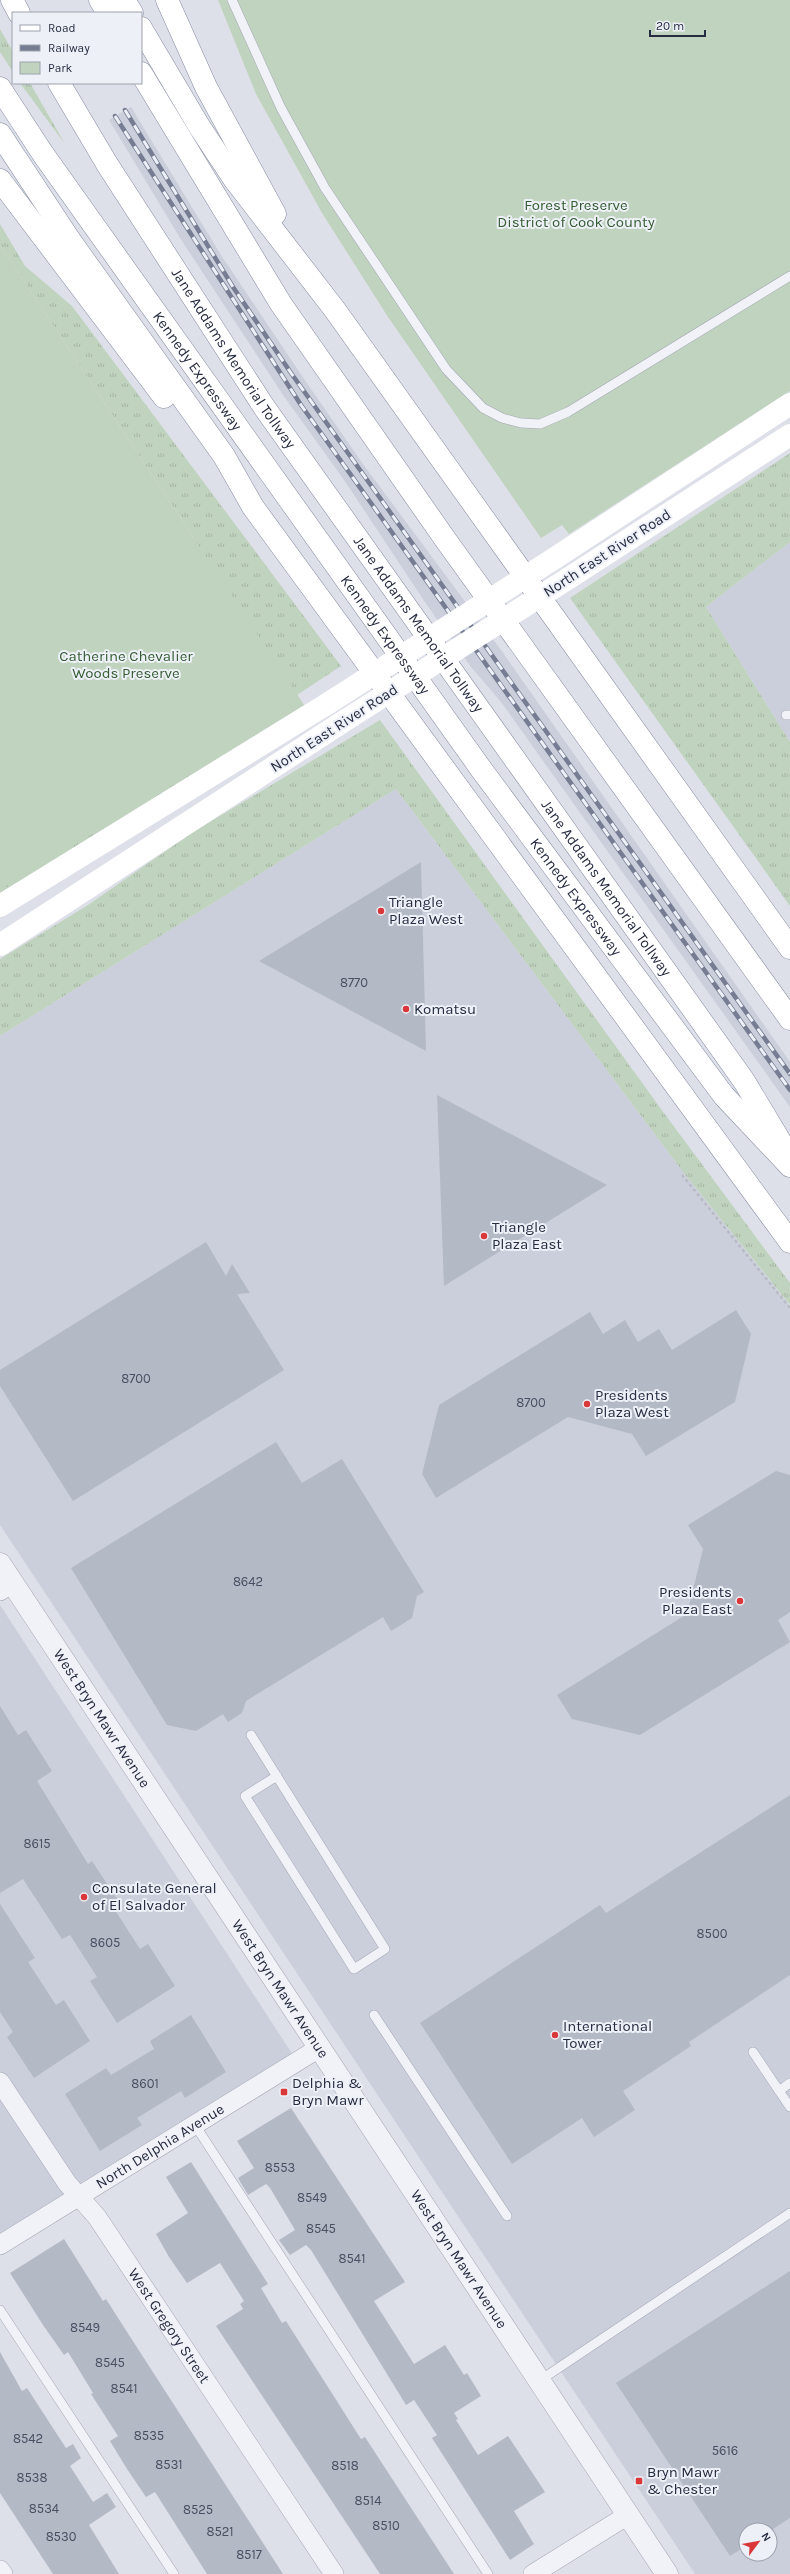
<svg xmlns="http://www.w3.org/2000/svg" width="790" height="2574" font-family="Karla,sans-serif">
  <defs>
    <pattern id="grass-tufts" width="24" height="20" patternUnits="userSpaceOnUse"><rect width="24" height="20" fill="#c0d3be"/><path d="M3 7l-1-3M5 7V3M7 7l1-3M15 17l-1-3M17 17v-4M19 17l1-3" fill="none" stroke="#a5b5a4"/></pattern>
  </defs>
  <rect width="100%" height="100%" fill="#dee0e9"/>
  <!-- built -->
  <path fill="#cbcfdb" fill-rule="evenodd" d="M131 107 221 255 302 376 363 464 501 650 790 1062V1107L501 702 471 667 427 605 344 480 283 395 180 238 109 120Z
    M790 542V742L706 607Z
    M396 789 683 1172 790 1306V2574H695L0 1525V1036ZM746 2530H770V2554H746Z
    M0 1605 293 2055 0 2243Z"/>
  <!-- grass -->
  <path fill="url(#grass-tufts)" d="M0 29 13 52V72L0 52Z
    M20 83H30L65 144Z
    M0 224 25 266 72 306 341 666 297 695 304 705 0 893V808L195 540 0 245Z
    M790 453V542L706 607 790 742V906L570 598Z
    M380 720 661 1109 790 1283V1305L683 1172 396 789 0 1036V959L88 905 193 832Z"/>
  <!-- park -->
  <path fill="#c0d3be" d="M218 0H790V391L569 534 562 525 541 538 388 317 322 213 256 94Z
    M0 245 304 705 0 890Z"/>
  <!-- building -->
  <path fill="#b4b9c6" d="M421 862 426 1051 259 961Z
    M437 1095 607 1185 444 1286Z
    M206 1242 226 1276 232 1264 250 1293 237 1294 284 1370 73 1501 0 1386V1370Z
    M736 1310 751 1334 735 1402 646 1456 632 1434 568 1417 436 1498 422 1474 439 1405 590 1312 603 1334 625 1320 638 1342 659 1329 672 1350Z
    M276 1442 302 1483 342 1459 424 1592 417 1596 412 1618 391 1631 383 1617 246 1701 242 1713 228 1722 223 1714 196 1731 167 1725 71 1568Z
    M776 1471 790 1475V1612L778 1620 790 1642 640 1735 572 1719 557 1695 687 1614 703 1549 688 1525Z
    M0 1706 18 1735 26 1730 52 1771 37 1781 88 1864 92 1861 119 1902 113 1907 140 1949 148 1944 175 1986 117 2023 90 1981 97 1977 70 1935 62 1939 23 1879 0 1893Z
    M790 1795V1975L689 2042 691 2046 623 2091 635 2110 594 2137 582 2118 512 2164 420 2023 600 1905 606 1913Z
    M0 1904 35 1958 28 1962 56 2005 64 2000 90 2041 34 2078 7 2037 13 2032 0 2012Z
    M191 2015 226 2072 185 2098 181 2091 137 2118 142 2125 100 2151 65 2094 106 2068 111 2075 154 2049 150 2041Z
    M291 2108 405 2282 374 2301 414 2364 445 2345 464 2375 467 2373 481 2396 454 2413 458 2419 456 2420 478 2455 508 2436 545 2492 514 2511 534 2544 510 2560 432 2438 437 2435 414 2400 406 2405 311 2250 306 2245 290 2255 279 2240 295 2230 270 2188 266 2184 248 2195 238 2178 254 2168 237 2141Z
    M191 2162 268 2284 261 2288 282 2323 286 2321 361 2439 365 2437 454 2574H380L216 2326 243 2309 240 2304 244 2301 220 2263 187 2283 169 2257 156 2234 188 2213 166 2177Z
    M64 2239 103 2301 106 2299 129 2335 283 2574H207L155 2492 146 2497 127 2469 110 2441 118 2436 91 2394 93 2393 68 2352 64 2355 43 2325 10 2273Z
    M790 2271V2518L770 2531 746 2530V2546L730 2556 616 2383Z
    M0 2352 22 2391 27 2388 66 2448 73 2444 81 2458 70 2466 93 2502 107 2493 116 2507 89 2525 119 2574H53L0 2493Z"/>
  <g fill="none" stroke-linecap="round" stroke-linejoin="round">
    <defs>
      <path id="service" d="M232 0 281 108 325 188 446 369 483 408 502 418 521 423 540 424 568 412 790 276
        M786 715H790
        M251 1735C295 1806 340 1877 385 1949L354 1969 245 1796 277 1776
        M374 2015 507 2216
        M753 2052 790 2107
        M779 2091 790 2083
        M195 2125 488 2574
        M0 2310 174 2574
        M539 2381 790 2213"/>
      <g id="minor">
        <path d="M0 1591 13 1583"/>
        <path id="s1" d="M0 2082 67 2183 97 2217 334 2574"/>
        <path id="s2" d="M0 2245 319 2048"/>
        <path d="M0 2570 3 2574"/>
        <path d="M533 2574 628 2515"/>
      </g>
      <g id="tertiary">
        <path id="s3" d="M0 1564 667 2574"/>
      </g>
      <g id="motorway">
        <path d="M12 0 19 13"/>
        <path d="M100 0 108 13"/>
        <path d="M124 0 132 13"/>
        <path d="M167 0 206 87 275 214"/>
        <path d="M141 28 199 126 234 179 335 310 790 948"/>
        <path d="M141 73 281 304 445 539 790 1019"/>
        <path id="s4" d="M59 83 107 164 264 407 744 1081 783 1146"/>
        <path id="s5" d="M0 88 43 154 481 769 724 1096 790 1166"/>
        <path d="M0 134 69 239 224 456 253 507 790 1242"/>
        <path d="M0 180 164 397"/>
      </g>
    </defs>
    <!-- service casing -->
    <use href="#service" stroke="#a3a6b3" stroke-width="10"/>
    <!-- minor casing -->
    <use href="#minor" stroke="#a3a6b3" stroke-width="20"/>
    <!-- tertiary casing -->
    <use href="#tertiary" stroke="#a3a6b3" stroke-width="23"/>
    <!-- motorway casing -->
    <use href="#motorway" stroke="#848ba0" stroke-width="23"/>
    <!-- path -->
    <path stroke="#b8bbc4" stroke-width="2.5" stroke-dasharray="3 3" stroke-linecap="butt" d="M682 1175 790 1308"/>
    <!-- service -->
    <use href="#service" stroke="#f1f2f7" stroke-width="9"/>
    <!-- minor -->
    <use href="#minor" stroke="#f1f2f7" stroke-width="19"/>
    <!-- tertiary -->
    <use href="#tertiary" stroke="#f1f2f7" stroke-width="22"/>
    <!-- secondary -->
    <path stroke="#fff" stroke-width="22" d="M555 558 790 404
      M569 578 790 435
      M0 906 327 704
      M0 945 341 723"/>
    <!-- motorway -->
    <use href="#motorway" stroke="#fff" stroke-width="22"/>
    <defs>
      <path id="rail" d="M125 110 233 287 291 373 790 1074
        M115 116 301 405 790 1090"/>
    </defs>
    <!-- rail casing -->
    <use href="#rail" stroke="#767d93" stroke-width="4.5"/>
    <!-- rail -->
    <use href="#rail" stroke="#edf0f6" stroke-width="3" stroke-dasharray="9" stroke-linecap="butt"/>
    <!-- secondary-bridge -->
    <path stroke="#fff" stroke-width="22" d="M327 704 555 558
      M341 723 569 578"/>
  </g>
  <!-- markers -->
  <g fill="#d9373a" stroke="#edf0f6" stroke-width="1.5">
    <circle cx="381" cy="911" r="4"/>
    <circle cx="406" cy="1009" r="4"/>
    <circle cx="484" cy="1236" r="4"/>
    <circle cx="587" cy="1404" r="4"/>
    <circle cx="740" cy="1601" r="4"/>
    <circle cx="84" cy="1897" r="4"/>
    <circle cx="555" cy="2035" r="4"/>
    <rect x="280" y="2088" width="8" height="8" rx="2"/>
    <rect x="635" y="2477" width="8" height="8" rx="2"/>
  </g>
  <g text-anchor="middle" stroke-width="4" stroke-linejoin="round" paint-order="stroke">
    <!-- number labels -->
    <g font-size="13" fill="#4a4f62">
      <text x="354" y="987">8770</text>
      <text x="136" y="1383">8700</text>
      <text x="531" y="1407">8700</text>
      <text x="248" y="1586">8642</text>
      <text x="37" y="1848">8615</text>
      <text x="712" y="1938">8500</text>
      <text x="105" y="1947">8605</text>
      <text x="145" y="2088">8601</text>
      <text x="280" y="2172">8553</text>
      <text x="312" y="2202">8549</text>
      <text x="321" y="2233">8545</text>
      <text x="352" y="2263">8541</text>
      <text x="85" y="2332">8549</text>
      <text x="110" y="2367">8545</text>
      <text x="124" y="2393">8541</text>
      <text x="149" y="2440">8535</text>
      <text x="28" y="2443">8542</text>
      <text x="725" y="2455">5616</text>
      <text x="169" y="2469">8531</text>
      <text x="345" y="2470">8518</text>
      <text x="32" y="2482">8538</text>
      <text x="368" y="2505">8514</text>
      <text x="44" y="2513">8534</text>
      <text x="198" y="2514">8525</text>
      <text x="386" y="2530">8510</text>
      <text x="220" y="2536">8521</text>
      <text x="61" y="2541">8530</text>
      <text x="249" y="2559">8517</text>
    </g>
    <!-- park labels -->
    <g font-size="15" fill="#345d32" stroke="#edf0f6">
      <text x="576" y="210">Forest Preserve<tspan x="576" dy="17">District of Cook County</tspan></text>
      <text x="126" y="661">Catherine Chevalier<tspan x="126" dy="17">Woods Preserve</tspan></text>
    </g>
    <!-- street labels -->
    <g font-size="15" fill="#262c41" stroke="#edf0f6">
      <text dy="5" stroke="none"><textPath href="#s4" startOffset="326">Jane Addams Memorial Tollway</textPath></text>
      <text dy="5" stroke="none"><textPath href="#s5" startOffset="345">Kennedy Expressway</textPath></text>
      <text transform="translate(607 553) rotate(-33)" y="5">North East River Road</text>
      <text dy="5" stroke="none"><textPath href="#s4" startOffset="650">Jane Addams Memorial Tollway</textPath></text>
      <text dy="5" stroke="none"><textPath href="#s5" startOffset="669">Kennedy Expressway</textPath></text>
      <text transform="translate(334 728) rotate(-33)" y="5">North East River Road</text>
      <text dy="5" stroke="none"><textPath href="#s4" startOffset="974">Jane Addams Memorial Tollway</textPath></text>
      <text dy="5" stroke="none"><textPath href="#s5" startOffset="993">Kennedy Expressway</textPath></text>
      <text dy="5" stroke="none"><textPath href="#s3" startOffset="185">West Bryn Mawr Avenue</textPath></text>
      <text dy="5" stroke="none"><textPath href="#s3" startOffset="509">West Bryn Mawr Avenue</textPath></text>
      <text dy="5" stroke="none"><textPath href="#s2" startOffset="188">North Delphia Avenue</textPath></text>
      <text dy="5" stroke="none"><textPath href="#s3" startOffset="833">West Bryn Mawr Avenue</textPath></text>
      <text dy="5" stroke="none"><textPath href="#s1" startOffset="297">West Gregory Street</textPath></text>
    </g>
    <!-- poi labels -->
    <g font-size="15" fill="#262c41" stroke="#edf0f6" text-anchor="start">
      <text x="389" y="907">Triangle<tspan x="389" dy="17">Plaza West</tspan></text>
      <text x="414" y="1014">Komatsu</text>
      <text x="492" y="1232">Triangle<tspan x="492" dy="17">Plaza East</tspan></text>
      <text x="595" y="1400">Presidents<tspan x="595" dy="17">Plaza West</tspan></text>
      <text x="732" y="1597" text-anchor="end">Presidents<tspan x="732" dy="17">Plaza East</tspan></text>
      <text x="92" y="1893">Consulate General<tspan x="92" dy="17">of El Salvador</tspan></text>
      <text x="563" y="2031">International<tspan x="563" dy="17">Tower</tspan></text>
      <text x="292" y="2088">Delphia &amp;<tspan x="292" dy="17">Bryn Mawr</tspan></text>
      <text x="647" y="2477">Bryn Mawr<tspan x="647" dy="17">&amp; Chester</tspan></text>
    </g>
  </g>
  <!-- legend -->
  <rect x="12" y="12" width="130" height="72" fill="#edf0f6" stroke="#9da2ae"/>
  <rect x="20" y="25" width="20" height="6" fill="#ffffff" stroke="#9da2ae"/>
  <text x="48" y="32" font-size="12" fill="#262c41">Road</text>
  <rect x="20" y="45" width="20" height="6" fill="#767d93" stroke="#9da2ae"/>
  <text x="48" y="52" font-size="12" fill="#262c41">Railway</text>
  <rect x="20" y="62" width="20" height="12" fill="#c0d3be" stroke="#9da2ae"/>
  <text x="48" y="72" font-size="12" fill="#262c41">Park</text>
  <!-- north arrow -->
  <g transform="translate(758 2542) rotate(58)"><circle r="19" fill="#edf0f6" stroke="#9da2ae"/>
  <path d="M0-3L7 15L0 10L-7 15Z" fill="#d9373a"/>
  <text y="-6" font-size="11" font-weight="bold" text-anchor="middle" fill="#262c41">N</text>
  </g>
  <!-- scale -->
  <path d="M650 30v6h55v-6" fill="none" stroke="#262c41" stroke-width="2"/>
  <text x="656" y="30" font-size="12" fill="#262c41" stroke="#edf0f6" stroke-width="3" paint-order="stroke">20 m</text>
</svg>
